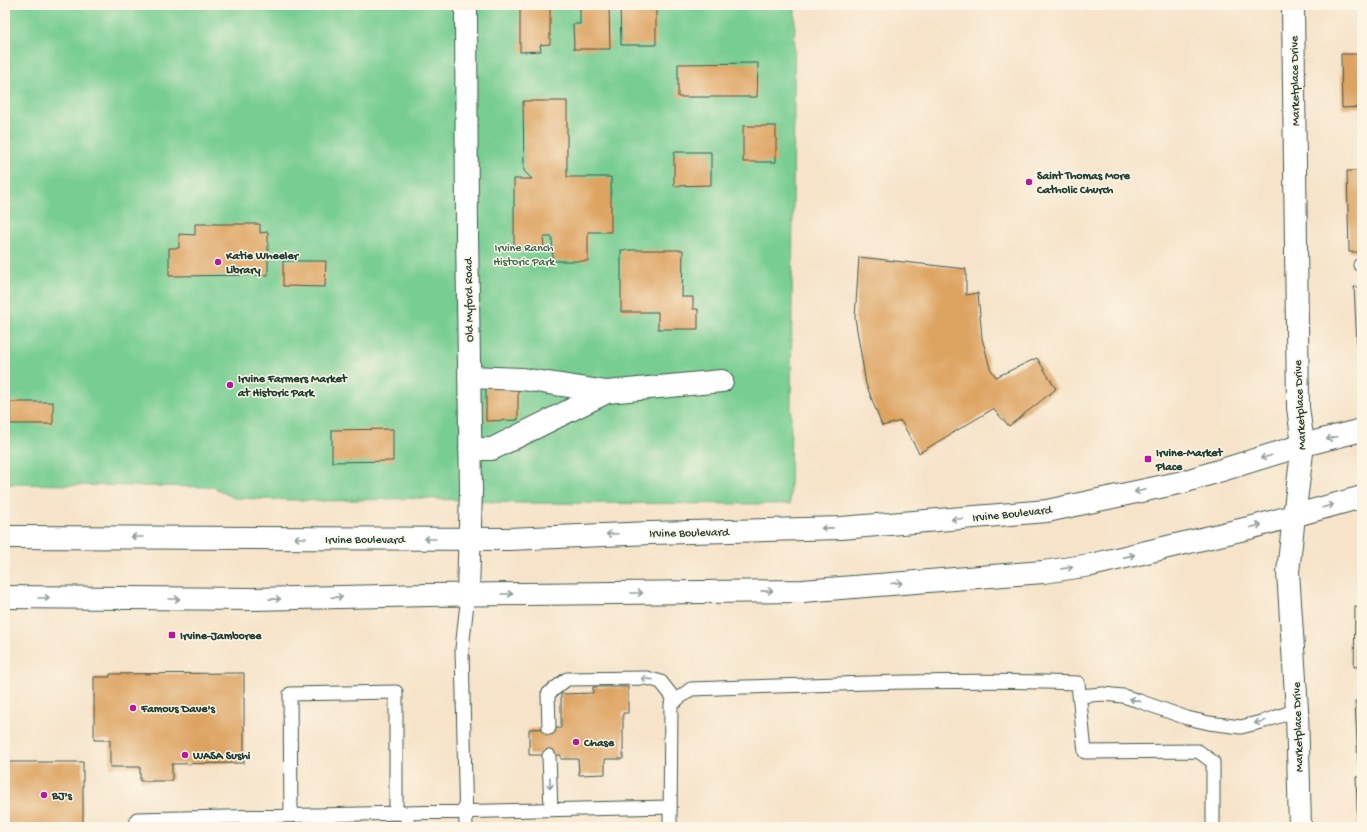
<svg xmlns="http://www.w3.org/2000/svg" width="1367" height="832" font-family="'Gochi Hand',sans-serif">
  <rect width="100%" height="100%" fill="#fcf5e5"/>
  <filter id="ink" filterUnits="userSpaceOnUse"><feTurbulence type="fractalNoise" baseFrequency=".025" numOctaves="2"/><feDisplacementMap in="SourceGraphic" scale="8" xChannelSelector="R" yChannelSelector="G"/><feConvolveMatrix kernelMatrix="1 2 1 2 8 2 1 2 1" color-interpolation-filters="sRGB"/></filter>
  <filter id="wash" filterUnits="userSpaceOnUse"><feTurbulence type="fractalNoise" baseFrequency=".012" numOctaves="4" result="noise"/><feDisplacementMap in="SourceGraphic" scale="16" xChannelSelector="R" yChannelSelector="G"/><feGaussianBlur stdDeviation="0.9" result="paint"/><feColorMatrix in="noise" values="0 0 0 0 0 0 0 0 0 0 0 0 0 0 0 0 0 1.4 0 .05"/><feComposite in="paint" operator="in"/></filter>
  <g filter="url(#wash)">
    <rect width="100%" height="100%" fill="#f6e3c9"/>
    <!-- green -->
    <path fill="#77cd92" stroke="#4b8563" d="M5 5H795L790 504 517 503 419 498 324 501 234 498 213 487 5 484Z"/>
    <g id="blocks">
      <!-- building -->
      <path fill="#dda360" d="M520 5H550V44L540 45 541 51 520 52Z
        M580 5H609L610 49H574L573 24H580Z
        M620 5H656V45H621Z
        M1341 54H1362V107L1342 108Z
        M758 63 757 97H678V64Z
        M523 101H567V177H611V232H588V261H553L552 237H543L544 247 514 248V179H532L524 171Z
        M743 126H776V162H743Z
        M674 152H711V185L674 186Z
        M1347 171H1362V252H1349Z
        M195 224H260V233L268 232V275L169 276V248H179V234L195 235Z
        M621 250H683L682 297H693V309H698V329H658V312H621Z
        M859 257 966 269V295L978 293 982 338 990 368 996 377 1037 358 1056 389 1009 426 993 409 919 453 901 421 882 426 866 384 855 318Z
        M283 261H326L325 287 283 286Z
        M1354 287H1362V344L1357 345Z
        M518 385V420L486 421V386Z
        M10 402H53V424H10Z
        M393 429V461L332 462V430Z
        M1355 607 1362 608V667H1354Z
        M244 673V763L172 764V781H140V767H110V740H94V677H110V674Z
        M593 687H628V713H623V759H605V774L579 775 578 759H561V755H529V729L561 728V694L593 693Z
        M1355 701H1362V764H1358Z
        M5 762H83V827H5Z
        M1356 777H1362V827H1358Z"/>
    </g>
  </g>
  <g filter="url(#ink)">
    <use href="#blocks" fill-opacity="0" stroke="#3f564a" stroke-width="1"/>
    <g fill="none" stroke-linecap="round" stroke-linejoin="round">
      <defs>
        <path id="lane" d="M1360 265H1362
          M1079 696 1103 694 1123 696 1139 701 1187 718 1209 723 1241 727 1265 721 1297 710
          M549 728 548 694 567 679 647 678 661 682 676 701
          M549 756 551 810
          M407 813V827
          M291 815 290 694 396 692V813
          M137 827V819L670 807
          M466 827 462 649 468 594
          M670 827 671 704 691 689C820 685 949 678 1078 683L1085 752 1198 751 1213 762V827"/>
        <path id="street" d="M466 5 467 234 471 490 468 594
          M469 377 522 379 607 392 722 381
          M470 449H492L607 392"/>
        <path id="secondary" d="M1293 5 1298 407 1303 445 1294 516 1288 572 1297 710 1300 827"/>
        <path id="primary" d="M5 537 508 539 651 533 841 528 1047 511 1183 482 1303 445 1362 430
          M5 597 253 599 429 595 803 591 1043 572 1091 565 1253 527 1362 497"/>
      </defs>
      <!-- lane casing -->
      <use href="#lane" stroke="#3f564a" stroke-width="15"/>
      <!-- street casing -->
      <use href="#street" stroke="#3f564a" stroke-width="24"/>
      <!-- secondary casing -->
      <use href="#secondary" stroke="#3f564a" stroke-width="24"/>
      <!-- primary casing -->
      <use href="#primary" stroke="#3f564a" stroke-width="24"/>
      <!-- lane -->
      <use href="#lane" stroke="#fff" stroke-width="13"/>
      <!-- street -->
      <use href="#street" stroke="#fff" stroke-width="22"/>
      <!-- secondary -->
      <use href="#secondary" stroke="#fff" stroke-width="22"/>
      <!-- primary -->
      <use href="#primary" stroke="#fff" stroke-width="22"/>
    </g>
    <!-- one-way arrows -->
    <defs><path id="oneway-shaft" d="M-6 0H5M1.5-3L5.5 0L1.5 3" fill="none" stroke-width="1.6" stroke-linecap="round" stroke-linejoin="round"/></defs>
    <g stroke="#8f9e9a">
      <use href="#oneway-shaft" transform="translate(1332 438) rotate(165)"/>
      <use href="#oneway-shaft" transform="translate(1266 457) rotate(163)"/>
      <use href="#oneway-shaft" transform="translate(1140 491) rotate(168)"/>
      <use href="#oneway-shaft" transform="translate(1328 506) rotate(-17)"/>
      <use href="#oneway-shaft" transform="translate(957 519) rotate(175)"/>
      <use href="#oneway-shaft" transform="translate(1256 526) rotate(-14)"/>
      <use href="#oneway-shaft" transform="translate(827 528) rotate(179)"/>
      <use href="#oneway-shaft" transform="translate(612 534) rotate(177)"/>
      <use href="#oneway-shaft" transform="translate(137 537) rotate(-180)"/>
      <use href="#oneway-shaft" transform="translate(300 538) rotate(-180)"/>
      <use href="#oneway-shaft" transform="translate(430 539) rotate(-180)"/>
      <use href="#oneway-shaft" transform="translate(1129 556) rotate(-13)"/>
      <use href="#oneway-shaft" transform="translate(1067 568) rotate(-8)"/>
      <use href="#oneway-shaft" transform="translate(897 583) rotate(-5)"/>
      <use href="#oneway-shaft" transform="translate(767 591) rotate(-1)"/>
      <use href="#oneway-shaft" transform="translate(637 593)"/>
      <use href="#oneway-shaft" transform="translate(507 594)"/>
      <use href="#oneway-shaft" transform="translate(337 597) rotate(-2)"/>
      <use href="#oneway-shaft" transform="translate(44 598)"/>
      <use href="#oneway-shaft" transform="translate(174 599)"/>
      <use href="#oneway-shaft" transform="translate(275 599) rotate(-1)"/>
      <use href="#oneway-shaft" transform="translate(647 679) rotate(-174)"/>
      <use href="#oneway-shaft" transform="translate(1135 700) rotate(-164)"/>
      <use href="#oneway-shaft" transform="translate(1260 722) rotate(166)"/>
      <use href="#oneway-shaft" transform="translate(550 783) rotate(89)"/>
    </g>
  </g>
  <!-- markers -->
  <g fill="#b5179e" stroke="#fcf5e5" stroke-width="1.5">
    <circle cx="1029" cy="182" r="4"/>
    <circle cx="218" cy="262" r="4"/>
    <circle cx="230" cy="385" r="4"/>
    <rect x="1144" y="455" width="8" height="8" rx="2"/>
    <rect x="168" y="631" width="8" height="8" rx="2"/>
    <circle cx="133" cy="708" r="4"/>
    <circle cx="576" cy="742" r="4"/>
    <circle cx="185" cy="755" r="4"/>
    <circle cx="44" cy="795" r="4"/>
  </g>
  <g text-anchor="middle" stroke-width="3" stroke-linejoin="round" paint-order="stroke">
    <!-- street labels -->
    <g font-size="12" fill="#1f3d34" stroke="#fcf5e5">
      <text transform="translate(1294 81) rotate(-91)" y="4">Marketplace Drive</text>
      <text transform="translate(468 300) rotate(-91)" y="4">Old Myford Road</text>
      <text transform="translate(1299 405) rotate(-93)" y="4">Marketplace Drive</text>
      <text transform="translate(1012 513) rotate(-6)" y="4">Irvine Boulevard</text>
      <text transform="translate(689 532) rotate(-1)" y="4">Irvine Boulevard</text>
      <text x="365" y="543">Irvine Boulevard</text>
      <text transform="translate(1297 727) rotate(-92)" y="4">Marketplace Drive</text>
    </g>
    <!-- poi labels -->
    <g font-size="12" font-weight="bold" fill="#1f3d34" stroke="#fcf5e5" text-anchor="start">
      <text x="1037" y="179">Saint Thomas More<tspan x="1037" dy="14">Catholic Church</tspan></text>
      <text x="226" y="259">Katie Wheeler<tspan x="226" dy="14">Library</tspan></text>
      <text x="238" y="382">Irvine Farmers Market<tspan x="238" dy="14">at Historic Park</tspan></text>
      <text x="1156" y="456">Irvine-Market<tspan x="1156" dy="14">Place</tspan></text>
      <text x="180" y="639">Irvine-Jamboree</text>
      <text x="141" y="712">Famous Dave's</text>
      <text x="584" y="746">Chase</text>
      <text x="193" y="759">WASA Sushi</text>
      <text x="52" y="799">BJ's</text>
    </g>
    <!-- park labels -->
    <g font-size="12" fill="#35614c" stroke="#fcf5e5">
      <text x="524" y="251">Irvine Ranch<tspan x="524" dy="14">Historic Park</tspan></text>
    </g>
  </g>
  <!-- margin -->
  <rect width="1367" height="832" fill="none" stroke="#fcf5e5" stroke-width="20"/>
</svg>
